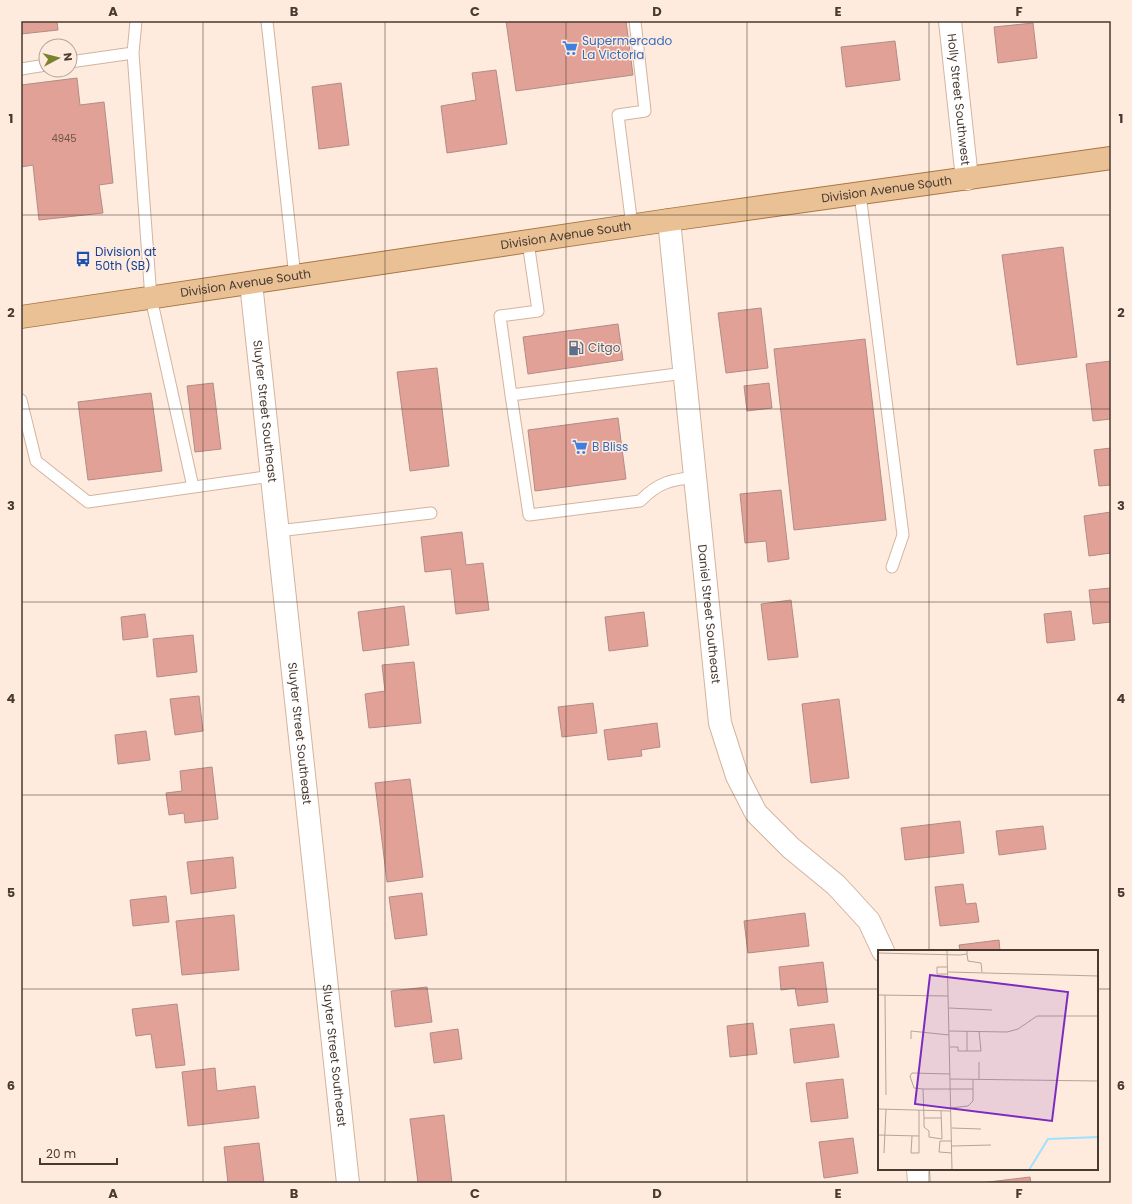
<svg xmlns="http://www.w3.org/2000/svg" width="1132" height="1204" font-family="Poppins,sans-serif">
  <rect width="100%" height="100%" fill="#feebdd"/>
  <!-- building -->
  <path fill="#e2a196" stroke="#b28c86" d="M21 21H57L58 30 21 34Z
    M506 21H626L633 75 516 91Z
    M1033 23 1037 58 998 63 994 27Z
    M895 41 900 80 846 87 841 47Z
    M496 70 507 144 447 153 441 106 476 100 472 73Z
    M77 78 80 105 104 102 113 183 99 185 103 213 39 220 33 165 21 167V85Z
    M341 83 349 145 319 149 312 87Z
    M1063 247 1077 357 1017 365 1002 255Z
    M761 308 768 368 726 373 718 313Z
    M618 324 623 360 528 374 523 337Z
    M865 339 886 520 794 530 774 349Z
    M1111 361V419L1093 421 1086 364Z
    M437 368 449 466 410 471 397 372Z
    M213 383 221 449 195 452 187 386Z
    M769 383 772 408 747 411 744 386Z
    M151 393 162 471 88 480 78 402Z
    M618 418 626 479 535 491 528 430Z
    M1111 448V485L1099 486 1094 450Z
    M781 490 789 559 768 562 766 541 745 543 740 494Z
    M1111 512V553L1089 556 1084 516Z
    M462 532 466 565 483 563 489 610 456 614 451 569 425 572 421 537Z
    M1111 588V622L1093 624 1089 590Z
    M791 600 798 657 768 660 761 604Z
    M404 606 409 645 363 651 358 612Z
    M1071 611 1075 640 1047 643 1044 614Z
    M644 612 648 646 609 651 605 617Z
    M145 614 148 637 123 640 121 617Z
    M193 635 197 672 157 677 153 639Z
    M414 662 421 723 369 728 365 694 385 691 382 665Z
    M199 696 203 731 175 735 170 699Z
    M839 699 849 778 811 783 802 704Z
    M593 703 597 733 562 737 558 707Z
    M657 723 660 747 641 750 642 756 608 760 604 730Z
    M146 731 150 760 118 764 115 735Z
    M212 767 218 819 185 823 184 813 169 815 166 793 182 791 180 771Z
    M410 779 423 877 387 882 375 783Z
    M960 821 964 853 905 860 901 828Z
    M1043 826 1046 849 999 855 996 831Z
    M233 857 236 888 191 894 187 862Z
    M963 884 966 904 976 903 979 922 940 926 935 887Z
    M422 893 427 935 395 939 389 897Z
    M166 896 169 922 133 926 130 900Z
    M805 913 809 946 748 953 744 921Z
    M234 915 239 970 182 975 176 921Z
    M999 940 1000 951H960L959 945Z
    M823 962 828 1002 798 1006 795 988 781 990 779 967Z
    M427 987 432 1022 395 1027 391 991Z
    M177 1004 185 1065 156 1068 151 1034 136 1036 132 1009Z
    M753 1023 757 1054 730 1057 727 1026Z
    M834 1024 839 1057 794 1063 790 1029Z
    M458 1029 462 1059 434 1063 430 1033Z
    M215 1068 217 1091 255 1086 259 1118 188 1126 182 1072Z
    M843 1079 848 1118 811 1122 806 1083Z
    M444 1115 452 1183H418L410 1119Z
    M853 1138 858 1173 824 1178 819 1142Z
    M259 1143 264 1183H228L224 1147Z
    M1030 1177 1031 1183H980Z"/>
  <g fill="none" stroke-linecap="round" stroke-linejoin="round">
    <defs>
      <path id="service" d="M267 21 295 277
        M133 53 151 298 193 487
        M70 62 133 53 136 21
        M21 69 46 65
        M860 194 903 535 892 567
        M632 226 618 115 645 111 635 21
        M528 242 538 311 500 316 511 395 685 373
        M511 395 529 515 640 501C659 482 670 480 696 477
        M21 400 36 461 88 502 272 476
        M278 531 431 513"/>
      <g id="minor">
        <path id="s1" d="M950 21 967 179"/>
        <path id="s2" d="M669 220 720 723 737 776 756 813 791 848 836 885 869 921 883 951"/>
        <path id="s3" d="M251 283 348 1183"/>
        <path d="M918 1169 919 1183"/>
      </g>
      <g id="primary">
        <path id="s4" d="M21 317 669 220 1111 158"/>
      </g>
    </defs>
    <!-- service casing -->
    <use href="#service" stroke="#d3b49e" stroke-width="13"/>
    <!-- minor casing -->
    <use href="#minor" stroke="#d3b49e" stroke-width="24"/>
    <!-- primary casing -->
    <use href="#primary" stroke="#a87744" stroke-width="24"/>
    <!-- service -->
    <use href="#service" stroke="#fff" stroke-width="11"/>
    <!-- minor -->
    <use href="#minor" stroke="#fff" stroke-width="22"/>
    <!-- primary -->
    <use href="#primary" stroke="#eac195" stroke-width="22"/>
  </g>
  <!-- grid -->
  <path fill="none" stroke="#473a31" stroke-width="1" stroke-opacity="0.55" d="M203 21V1183M385 21V1183M566 21V1183M747 21V1183M929 21V951M21 215H1111M21 409H1111M21 602H1111M21 795H1111M21 989H879M1097 989H1111M929 1169V1183"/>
  <!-- icons -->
  <defs>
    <symbol id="supermarket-bare" viewBox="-9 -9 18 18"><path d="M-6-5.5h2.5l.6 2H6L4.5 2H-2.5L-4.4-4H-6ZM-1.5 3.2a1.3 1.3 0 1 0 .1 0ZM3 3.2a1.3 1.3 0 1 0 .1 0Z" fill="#3f7fe0" stroke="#feebdd" stroke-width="2.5" paint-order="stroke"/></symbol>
    <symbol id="bus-bare" viewBox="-9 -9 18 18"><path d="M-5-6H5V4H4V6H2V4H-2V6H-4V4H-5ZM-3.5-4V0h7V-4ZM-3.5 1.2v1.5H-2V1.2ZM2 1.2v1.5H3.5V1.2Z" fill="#1a4fb4" stroke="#feebdd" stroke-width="2.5" paint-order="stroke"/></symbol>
    <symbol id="fuel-bare" viewBox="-9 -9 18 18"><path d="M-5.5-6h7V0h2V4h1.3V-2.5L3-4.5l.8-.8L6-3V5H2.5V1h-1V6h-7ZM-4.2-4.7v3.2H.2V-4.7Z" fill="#5c6f8a" stroke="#feebdd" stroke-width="2.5" paint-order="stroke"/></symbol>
  </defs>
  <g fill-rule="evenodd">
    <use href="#supermarket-bare" x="559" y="37" width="22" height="22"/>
    <use href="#bus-bare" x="72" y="248" width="22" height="22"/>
    <use href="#fuel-bare" x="565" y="337" width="22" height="22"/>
    <use href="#supermarket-bare" x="569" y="436" width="22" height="22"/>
  </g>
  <g text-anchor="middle" stroke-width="3" stroke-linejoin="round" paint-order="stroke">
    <!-- number labels -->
    <g font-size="10" fill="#6e544a">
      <text x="64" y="142">4945</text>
    </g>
    <!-- shop labels -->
    <g font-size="12" fill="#366cbe" stroke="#feebdd" text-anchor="start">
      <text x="582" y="45">Supermercado<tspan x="582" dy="14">La Victoria</tspan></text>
      <text x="592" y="451">B Bliss</text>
    </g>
    <!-- street labels -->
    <g font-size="12" fill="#473a31" stroke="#feebdd">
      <text dy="4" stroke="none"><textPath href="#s1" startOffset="79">Holly Street Southwest</textPath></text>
      <text dy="4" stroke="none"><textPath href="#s4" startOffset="875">Division Avenue South</textPath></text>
      <text dy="4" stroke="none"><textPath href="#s4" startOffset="551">Division Avenue South</textPath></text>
      <text dy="4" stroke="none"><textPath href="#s4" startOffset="227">Division Avenue South</textPath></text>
      <text dy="4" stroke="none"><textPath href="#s3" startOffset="129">Sluyter Street Southeast</textPath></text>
      <text dy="4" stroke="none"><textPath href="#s2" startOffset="396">Daniel Street Southeast</textPath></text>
      <text dy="4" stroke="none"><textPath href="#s3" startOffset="453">Sluyter Street Southeast</textPath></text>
      <text dy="4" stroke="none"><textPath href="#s3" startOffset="777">Sluyter Street Southeast</textPath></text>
    </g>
    <!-- transit labels -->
    <g font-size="12" fill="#164399" stroke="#feebdd" text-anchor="start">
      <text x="95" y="256">Division at<tspan x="95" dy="14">50th (SB)</tspan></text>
    </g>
    <!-- service labels -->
    <g font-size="12" fill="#4e5e75" stroke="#feebdd" text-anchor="start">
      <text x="588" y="352">Citgo</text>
    </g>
  </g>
  <!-- overview -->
  <g transform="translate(878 950)">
    <rect width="220" height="220" fill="#feebdd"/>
    <path fill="none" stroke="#9de2ff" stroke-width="2" d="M151 220 170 189 220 187"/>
    <path fill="none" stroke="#b5a498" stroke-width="1" d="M69 0 74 220M0 3 82 5 89 4V0M89 4 90 11 103 13 104 22M70 17H59V24H70M70 22 220 26M0 45 70 46M7 45 8 145M71 58 114 60M71 81 129 82 140 79 159 66H220M33 89V81L71 85M72 97H80V101H89V81M89 101H103L101 81M101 112V129M72 129 220 131M45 139H95M73 158 90 156 95 151V129M0 159 73 161M63 161 64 189M46 168V177L51 181V187L64 189M63 168H46L45 139 36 138 32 126 34 123 72 124M74 178 103 179M0 185 41 186V160M34 186 33 203H41V186M74 191H62L61 202 74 203M74 196 113 195M6 203 8 159"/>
    <path fill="#7b2cbf" fill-opacity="0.15" stroke="#7b2cbf" stroke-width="2" d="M52 25 190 42 174 171 37 154Z"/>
    <rect width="220" height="220" fill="none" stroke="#473a31" stroke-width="2"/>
  </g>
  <!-- border -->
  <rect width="1132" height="1204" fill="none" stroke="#feebdd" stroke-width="44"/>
  <!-- north arrow -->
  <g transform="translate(58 58) rotate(83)"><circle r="19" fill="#feebdd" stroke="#b5a498"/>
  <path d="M0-3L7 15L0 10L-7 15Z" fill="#79832f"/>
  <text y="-6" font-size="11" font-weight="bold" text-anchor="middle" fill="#473a31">N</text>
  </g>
  <!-- scale -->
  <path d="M40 1158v6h77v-6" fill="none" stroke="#473a31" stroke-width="2"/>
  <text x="46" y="1158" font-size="12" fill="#473a31" stroke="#feebdd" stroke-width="3" paint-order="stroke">20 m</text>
  <rect x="22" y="22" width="1088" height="1160" fill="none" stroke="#473a31" stroke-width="1.5"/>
  <g font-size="13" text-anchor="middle" font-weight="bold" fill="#473a31">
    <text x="113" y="16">A</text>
    <text x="294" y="16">B</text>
    <text x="475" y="16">C</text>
    <text x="657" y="16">D</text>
    <text x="838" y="16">E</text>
    <text x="1019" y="16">F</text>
    <text x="11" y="123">1</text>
    <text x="1121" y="123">1</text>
    <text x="11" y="317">2</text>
    <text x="1121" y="317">2</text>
    <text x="11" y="510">3</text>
    <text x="1121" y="510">3</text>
    <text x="11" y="703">4</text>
    <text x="1121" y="703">4</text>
    <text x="11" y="897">5</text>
    <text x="1121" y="897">5</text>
    <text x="11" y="1090">6</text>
    <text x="1121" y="1090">6</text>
    <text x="113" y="1198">A</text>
    <text x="294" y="1198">B</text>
    <text x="475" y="1198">C</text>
    <text x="657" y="1198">D</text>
    <text x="838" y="1198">E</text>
    <text x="1019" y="1198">F</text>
  </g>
</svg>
